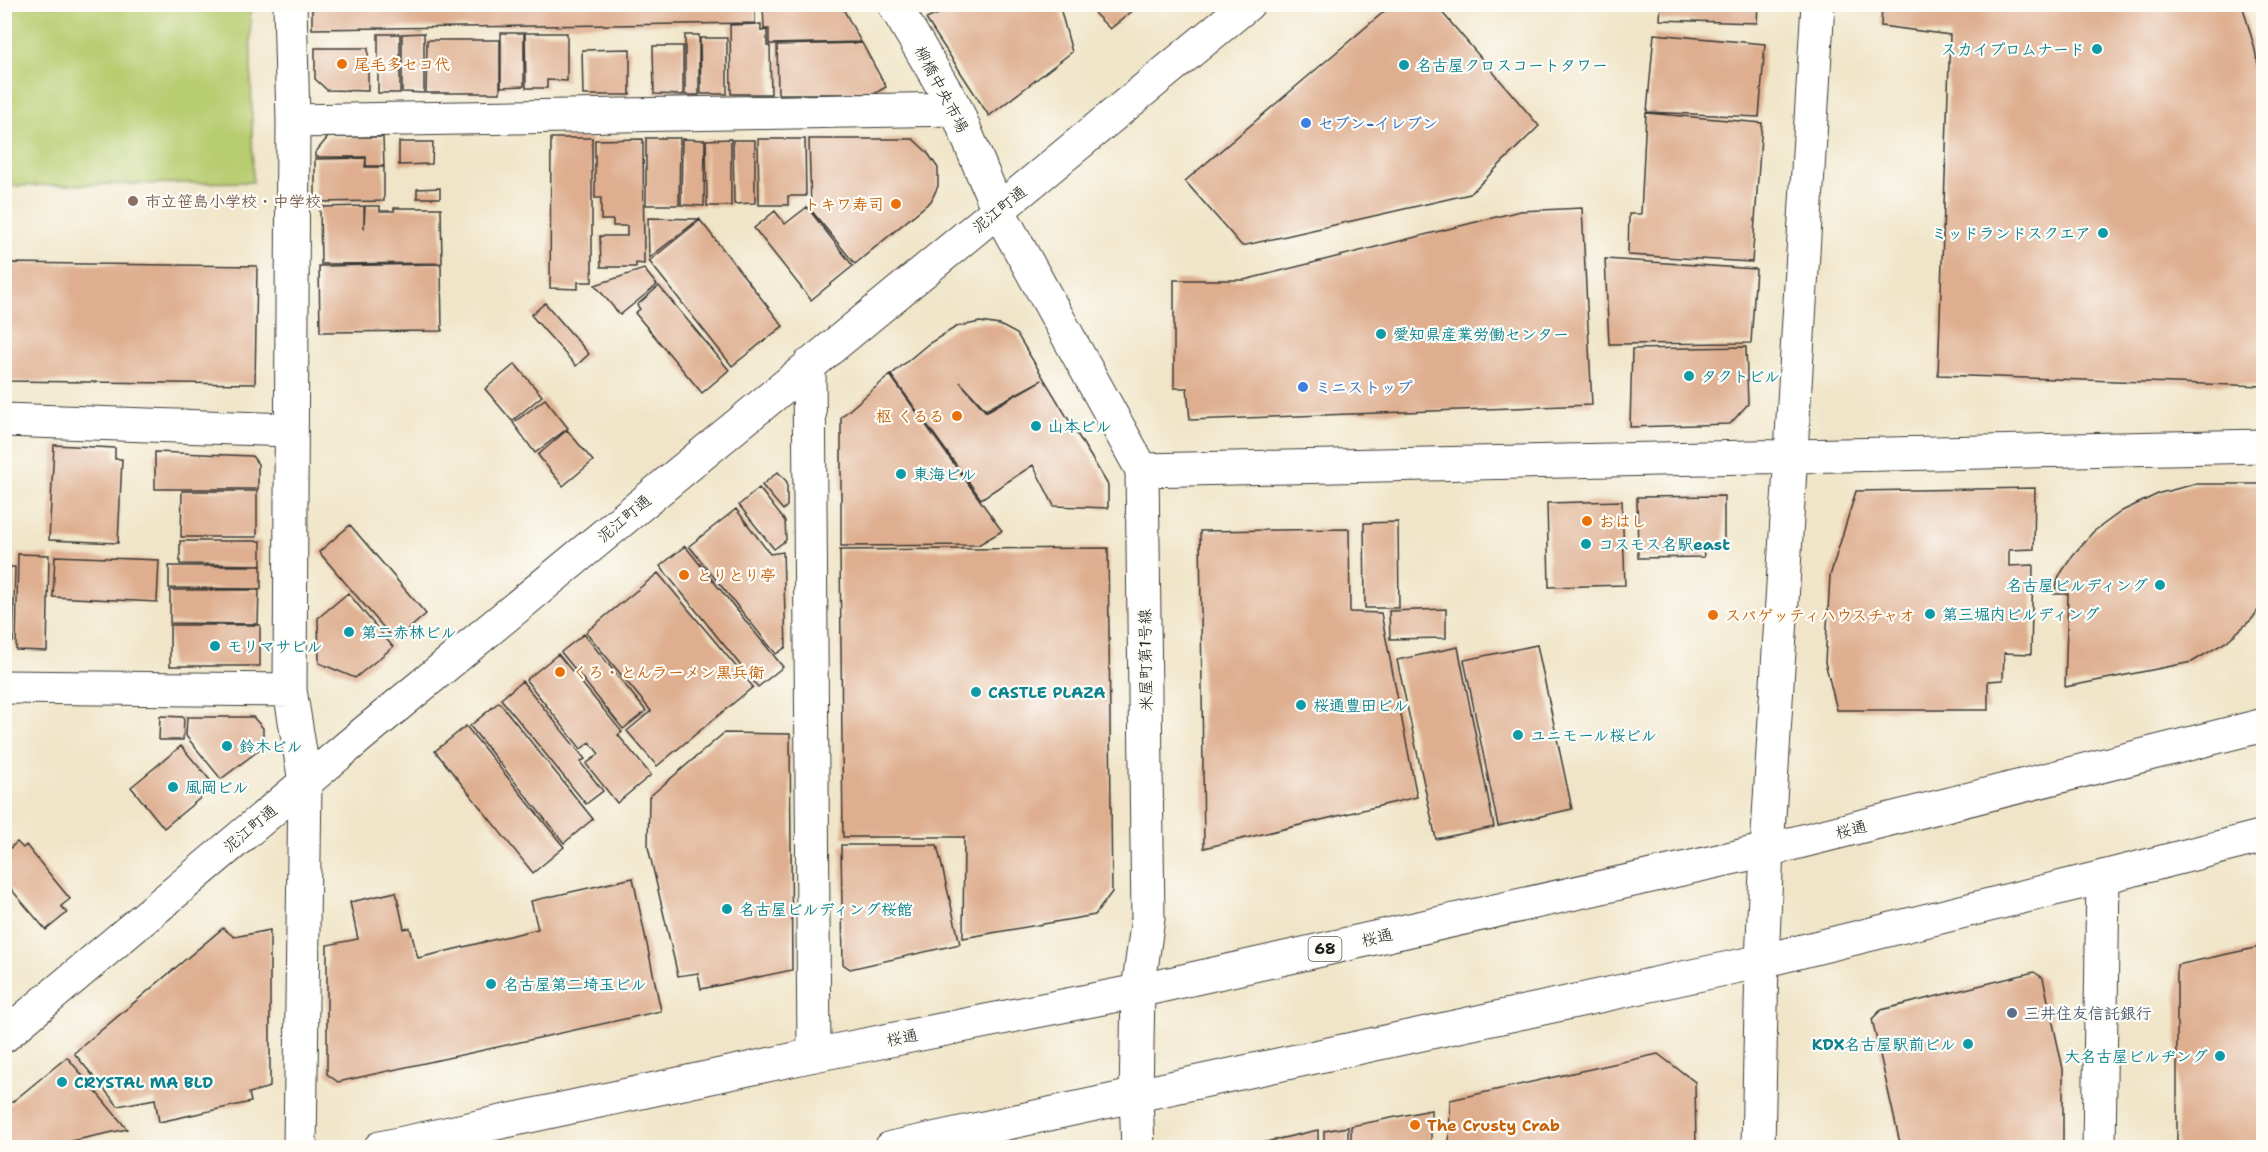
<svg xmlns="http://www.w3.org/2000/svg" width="2268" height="1152" font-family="'Shantell Sans','Klee One',sans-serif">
  <rect width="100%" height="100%" fill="#fdfcf7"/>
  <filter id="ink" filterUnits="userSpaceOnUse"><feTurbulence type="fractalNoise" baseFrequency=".0167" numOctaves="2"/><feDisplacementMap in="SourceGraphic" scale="12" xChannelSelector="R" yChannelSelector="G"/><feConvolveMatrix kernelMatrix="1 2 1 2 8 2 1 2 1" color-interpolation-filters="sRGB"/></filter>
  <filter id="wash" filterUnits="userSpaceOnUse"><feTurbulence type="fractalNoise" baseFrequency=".008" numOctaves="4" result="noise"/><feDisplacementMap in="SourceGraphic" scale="24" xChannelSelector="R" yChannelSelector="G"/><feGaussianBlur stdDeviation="1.35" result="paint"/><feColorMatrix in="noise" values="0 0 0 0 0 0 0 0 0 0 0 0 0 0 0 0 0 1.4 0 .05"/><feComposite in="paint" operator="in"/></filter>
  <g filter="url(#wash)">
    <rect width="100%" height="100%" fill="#f0e5c8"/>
    <!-- green -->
    <path fill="#b8cc70" stroke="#6a7446" stroke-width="1.5" d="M4 5H250L253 182 5 186Z"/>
    <g id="blocks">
      <!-- building -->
      <path fill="#deae8f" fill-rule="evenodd" d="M312 4H755V23L312 29Z
        M962 4H1059L1072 52 989 116 926 19Z
        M1093 4H1141L1110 29 1095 14Z
        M1393 4H1435L1539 126 1470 194 1242 246 1185 181Z
        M1661 4H1758L1757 23 1660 20Z
        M1882 4H2242L2254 46 2264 91V386L1938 375 1950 35 1881 26Z
        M763 5H841L861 42 769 44V29H764Z
        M761 24V31L767 30V46H770L771 94H731L730 25Z
        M424 33V93L402 92V34Z
        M501 33H524V86L501 87Z
        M525 33H567V81L547 80V88H526Z
        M378 34H400V93H378Z
        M1654 34 1765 44 1759 117 1647 112Z
        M685 35H699V95H685Z
        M700 38H727V94H701Z
        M427 40H500V93H426Z
        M862 43 886 87 874 94H778L777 45Z
        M653 46H683V95L654 94Z
        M315 48H368V91L327 90 315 79Z
        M630 49V95H583L582 50Z
        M1646 113 1762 123 1752 262 1628 255 1629 214H1641Z
        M328 137H383L384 166H366V157H315V153Z
        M551 138H592V282H578V289L550 288Z
        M646 138H680L679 205H646Z
        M643 139 644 264 636 263V267H601L600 236H627V226H613V220H601V198H595V140Z
        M682 139 705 140 704 206 681 205Z
        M731 139V206H707L706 140Z
        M758 139H805L806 196H788V205H759Z
        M809 139H913L927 152 938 168V186L931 201 855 264 811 210Z
        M733 140H755V203L734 204Z
        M399 142H433L432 164 399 165Z
        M366 158 365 167H384V201L315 202V159Z
        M440 188V198H417V189Z
        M364 206V229L365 206H380V211H394V208H441L442 263 321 264 320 207Z
        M807 207 853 266 811 300 754 228 775 211 785 224Z
        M1582 208 1592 405 1190 420 1187 388H1174V280H1244L1520 211Z
        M648 218 699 219 649 258Z
        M700 220 783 326 732 366 649 261Z
        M1605 259 1756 269 1751 343 1609 344Z
        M4 263 257 266 255 384 4 381Z
        M441 264 442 331 320 332 319 266Z
        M644 269 657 285 620 315 595 285Z
        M659 286 729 370 702 393 635 313 640 309 637 305Z
        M545 303 589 354 576 366 531 315Z
        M980 322 1000 325 1017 334 1108 485V508L1054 506 1033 465 981 499 891 375 928 344 956 327ZM1042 380 986 412 960 382 986 410Z
        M1746 347 1748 404 1730 424 1630 427 1632 349Z
        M515 364 542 396 512 421 485 389Z
        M890 375 1002 531 978 545 841 546V417Z
        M545 399 568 428 535 453 513 423Z
        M567 430 593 461 563 486 538 455Z
        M54 445 115 448V459H122L118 543 49 540Z
        M155 452 252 456 258 464V489H155Z
        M4 453H9L6 508H4Z
        M778 472 787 482V506L783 510 762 485Z
        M2196 484H2264V602L2252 619 2226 642 2192 662 2065 687 2068 594H2054L2059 576 2073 555 2093 532 2122 511 2160 493Z
        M759 488 785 521 786 540 774 549 739 505Z
        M2035 488 2034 549 2009 550V566L2033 565 2031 654 2004 653 2003 680 1988 681V710H1837L1825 662 1830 576 1856 491Z
        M182 491H257V537H181Z
        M1724 496V546L1703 547 1704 557 1638 558 1637 497Z
        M1622 501 1625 585 1549 587 1547 503Z
        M736 509 770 554 783 552 786 647 776 654 689 546Z
        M1398 522 1399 608H1365L1364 523Z
        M350 525 426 614 395 641 319 552Z
        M1349 529 1350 612 1381 613 1417 797 1204 848 1200 531Z
        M180 541H261V565L180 564Z
        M685 546 783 667 758 687 660 566Z
        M1108 548 1112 892 1095 915 963 938 964 837H843L840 550Z
        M18 554 49 555 47 651 16 650Z
        M55 556 159 560 157 602 53 597Z
        M169 566H261V589L169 588Z
        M4 567H15L13 642H4Z
        M658 573 753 687 657 766 627 731 651 711 586 632Z
        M170 590H259L258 624 170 623Z
        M348 593 393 647 355 678 319 663 318 618Z
        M1446 609V638L1390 639 1389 611Z
        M170 625H260V666H170Z
        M584 634 646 711 623 729 561 652Z
        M1537 645 1572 809 1498 826 1464 660Z
        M1458 647 1494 827 1436 839 1397 660Z
        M558 654 622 732 618 735 651 775 617 803 586 764 599 754 590 742 581 749 526 680Z
        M522 681 585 759 580 762 603 791 586 804 501 699Z
        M499 702 593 819 564 843 470 726Z
        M160 716 184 717 183 740H159Z
        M187 717H253L263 728V741L258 751 221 779 186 736Z
        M466 726 564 847 533 873 435 751Z
        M724 733 790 734 792 970 701 989 698 973 678 976 648 847 649 797Z
        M181 746 215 786 164 828 131 787Z
        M17 842 23 848 26 845 70 899 61 906 67 913 46 930 4 881V845L8 850Z
        M841 845H937L960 944 850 969 843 964Z
        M633 878 661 1011 338 1082 327 1074V945L358 939 350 902 396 892 404 929 410 928 418 958 538 929 531 901Z
        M223 928 234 937 270 930V1087L249 1093 251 1102 159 1122 155 1099 118 1106 74 1053Z
        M2264 946V1148H2177V965Z
        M2034 972 2043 978 2063 1069V1145L2054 1148H1901L1872 1019 1881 1010Z
        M1658 1054 1695 1082 1696 1148H1449L1450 1100Z
        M67 1057 127 1129 39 1148H5V1108Z
        M1431 1110V1148H1351V1126Z
        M1348 1127V1148H1324V1131Z
        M1318 1130V1148H1244V1147Z"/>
    </g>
  </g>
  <g filter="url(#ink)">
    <use href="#blocks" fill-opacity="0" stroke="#3c3a36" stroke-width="1.5"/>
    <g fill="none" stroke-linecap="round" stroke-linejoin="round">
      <defs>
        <path id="minor" d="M290 4 293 121 290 690 305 782 300 1148
          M894 4 956 109 998 210 1142 470 1148 918 1138 991 1136 1096 1138 1148
          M293 121 956 109
          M809 365 814 1055
          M4 420 291 430
          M1142 470 2264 446
          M4 687 290 690
          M4 1036 364 733 1248 4
          M1758 1148 1762 961 1767 850 1818 4
          M2099 1148 2103 877"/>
        <path id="major" d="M380 1148 814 1055 1138 991 1767 850 2264 725
          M891 1148 1762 961 2103 877 2264 836"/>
      </defs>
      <!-- minor casing -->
      <use href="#minor" stroke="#3c3a36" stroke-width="35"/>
      <!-- major casing -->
      <use href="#major" stroke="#3c3a36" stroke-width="35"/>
      <!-- minor -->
      <use href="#minor" stroke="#fff" stroke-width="33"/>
      <!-- major -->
      <use href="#major" stroke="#fff" stroke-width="33"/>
    </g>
  </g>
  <!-- markers -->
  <g fill="#0f9aa8" stroke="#fdfcf7" stroke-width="2">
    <circle cx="2097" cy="49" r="6"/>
    <circle cx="1404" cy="65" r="6"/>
    <circle cx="2103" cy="233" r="6"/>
    <circle cx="1381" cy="334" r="6"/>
    <circle cx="1689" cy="376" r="6"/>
    <circle cx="1036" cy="426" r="6"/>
    <circle cx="901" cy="474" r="6"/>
    <circle cx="1586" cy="544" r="6"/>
    <circle cx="2160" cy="585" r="6"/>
    <circle cx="1930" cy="614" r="6"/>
    <circle cx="349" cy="632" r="6"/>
    <circle cx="215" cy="646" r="6"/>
    <circle cx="976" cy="692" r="6"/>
    <circle cx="1301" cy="705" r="6"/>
    <circle cx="1518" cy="735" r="6"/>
    <circle cx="227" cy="746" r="6"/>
    <circle cx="173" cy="787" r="6"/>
    <circle cx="727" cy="909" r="6"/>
    <circle cx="491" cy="984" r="6"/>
    <circle cx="1968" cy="1044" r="6"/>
    <circle cx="2220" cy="1056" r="6"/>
    <circle cx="62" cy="1082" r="6"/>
  </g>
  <g fill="#e8710a" stroke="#fdfcf7" stroke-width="2">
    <circle cx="342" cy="64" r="6"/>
    <circle cx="896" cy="204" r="6"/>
    <circle cx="957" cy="416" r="6"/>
    <circle cx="1587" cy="521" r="6"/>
    <circle cx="684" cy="575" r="6"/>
    <circle cx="1713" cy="615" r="6"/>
    <circle cx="560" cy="672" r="6"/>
    <circle cx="1415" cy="1125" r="6"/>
  </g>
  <g fill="#3f7fe0" stroke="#fdfcf7" stroke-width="2">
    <circle cx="1306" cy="123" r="6"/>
    <circle cx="1303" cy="387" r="6"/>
  </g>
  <circle fill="#8d6e63" stroke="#fdfcf7" stroke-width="2" cx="133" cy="201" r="6"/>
  <circle fill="#5c6f8a" stroke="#fdfcf7" stroke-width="2" cx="2012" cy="1013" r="6"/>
  <g text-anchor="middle" stroke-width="4.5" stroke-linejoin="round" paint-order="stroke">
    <!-- shield labels -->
    <rect fill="#fdfcf7" stroke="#605f5e" stroke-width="1.5" x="1308.5" y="937" width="33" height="24" rx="4.5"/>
    <g font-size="15" font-weight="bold" fill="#1c1c1c">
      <text x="1325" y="954">68</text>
    </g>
    <!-- culture labels -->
    <g font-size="16" font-weight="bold" fill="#0d838f" stroke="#fdfcf7" text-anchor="start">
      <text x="2085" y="55" text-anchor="end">スカイプロムナード</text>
      <text x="1416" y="71">名古屋クロスコートタワー</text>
      <text x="2091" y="239" text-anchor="end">ミッドランドスクエア</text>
      <text x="1393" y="340">愛知県産業労働センター</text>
      <text x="1701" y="382">タクトビル</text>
      <text x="1048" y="432">山本ビル</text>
      <text x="913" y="480">東海ビル</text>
      <text x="1598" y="550">コスモス名駅east</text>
      <text x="2148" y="591" text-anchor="end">名古屋ビルディング</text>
      <text x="1942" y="620">第三堀内ビルディング</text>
      <text x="361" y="638">第二赤林ビル</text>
      <text x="227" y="652">モリマサビル</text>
      <text x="988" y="698">CASTLE PLAZA</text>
      <text x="1313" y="711">桜通豊田ビル</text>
      <text x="1530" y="741">ユニモール桜ビル</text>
      <text x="239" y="752">鈴木ビル</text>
      <text x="185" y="793">風岡ビル</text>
      <text x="739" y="915">名古屋ビルディング桜館</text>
      <text x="503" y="990">名古屋第二埼玉ビル</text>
      <text x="1956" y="1050" text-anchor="end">KDX名古屋駅前ビル</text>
      <text x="2208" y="1062" text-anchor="end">大名古屋ビルヂング</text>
      <text x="74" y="1088">CRYSTAL MA BLD</text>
    </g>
    <!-- food labels -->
    <g font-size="16" font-weight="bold" fill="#c56008" stroke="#fdfcf7" text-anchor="start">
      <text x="354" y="70">尾毛多セコ代</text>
      <text x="884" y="210" text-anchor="end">トキワ寿司</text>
      <text x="945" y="422" text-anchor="end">枢 くるる</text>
      <text x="1599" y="527">おはし</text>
      <text x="696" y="581">とりとり亭</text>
      <text x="1725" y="621">スパゲッティハウスチャオ</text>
      <text x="572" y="678">くろ・とんラーメン黒兵衛</text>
      <text x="1427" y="1131">The Crusty Crab</text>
    </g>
    <!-- street labels -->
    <g font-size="16" fill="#1c1c1c" stroke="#fdfcf7">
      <text transform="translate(942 89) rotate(62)" y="6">柳橋中央市場</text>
      <text transform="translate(999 209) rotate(-39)" y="6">泥江町通</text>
      <text transform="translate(624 518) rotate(-40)" y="6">泥江町通</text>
      <text transform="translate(1145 660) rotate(-91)" y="6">米屋町第1号線</text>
      <text transform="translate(250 828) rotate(-40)" y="6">泥江町通</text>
      <text transform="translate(1851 829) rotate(-14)" y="6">桜通</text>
      <text transform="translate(1377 937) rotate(-13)" y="6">桜通</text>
      <text transform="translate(902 1037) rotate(-11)" y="6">桜通</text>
    </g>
    <!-- shop labels -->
    <g font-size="16" font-weight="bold" fill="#366cbe" stroke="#fdfcf7" text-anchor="start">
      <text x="1318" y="129">セブン-イレブン</text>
      <text x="1315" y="393">ミニストップ</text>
    </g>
    <!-- education labels -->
    <g font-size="16" font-weight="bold" fill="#785e54" stroke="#fdfcf7" text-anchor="start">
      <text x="145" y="207">市立笹島小学校・中学校</text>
    </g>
    <!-- service labels -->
    <g font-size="16" font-weight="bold" fill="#4e5e75" stroke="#fdfcf7" text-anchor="start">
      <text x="2024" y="1019">三井住友信託銀行</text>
    </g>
  </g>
  <!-- margin -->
  <rect width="2268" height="1152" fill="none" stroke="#fdfcf7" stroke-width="24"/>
</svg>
